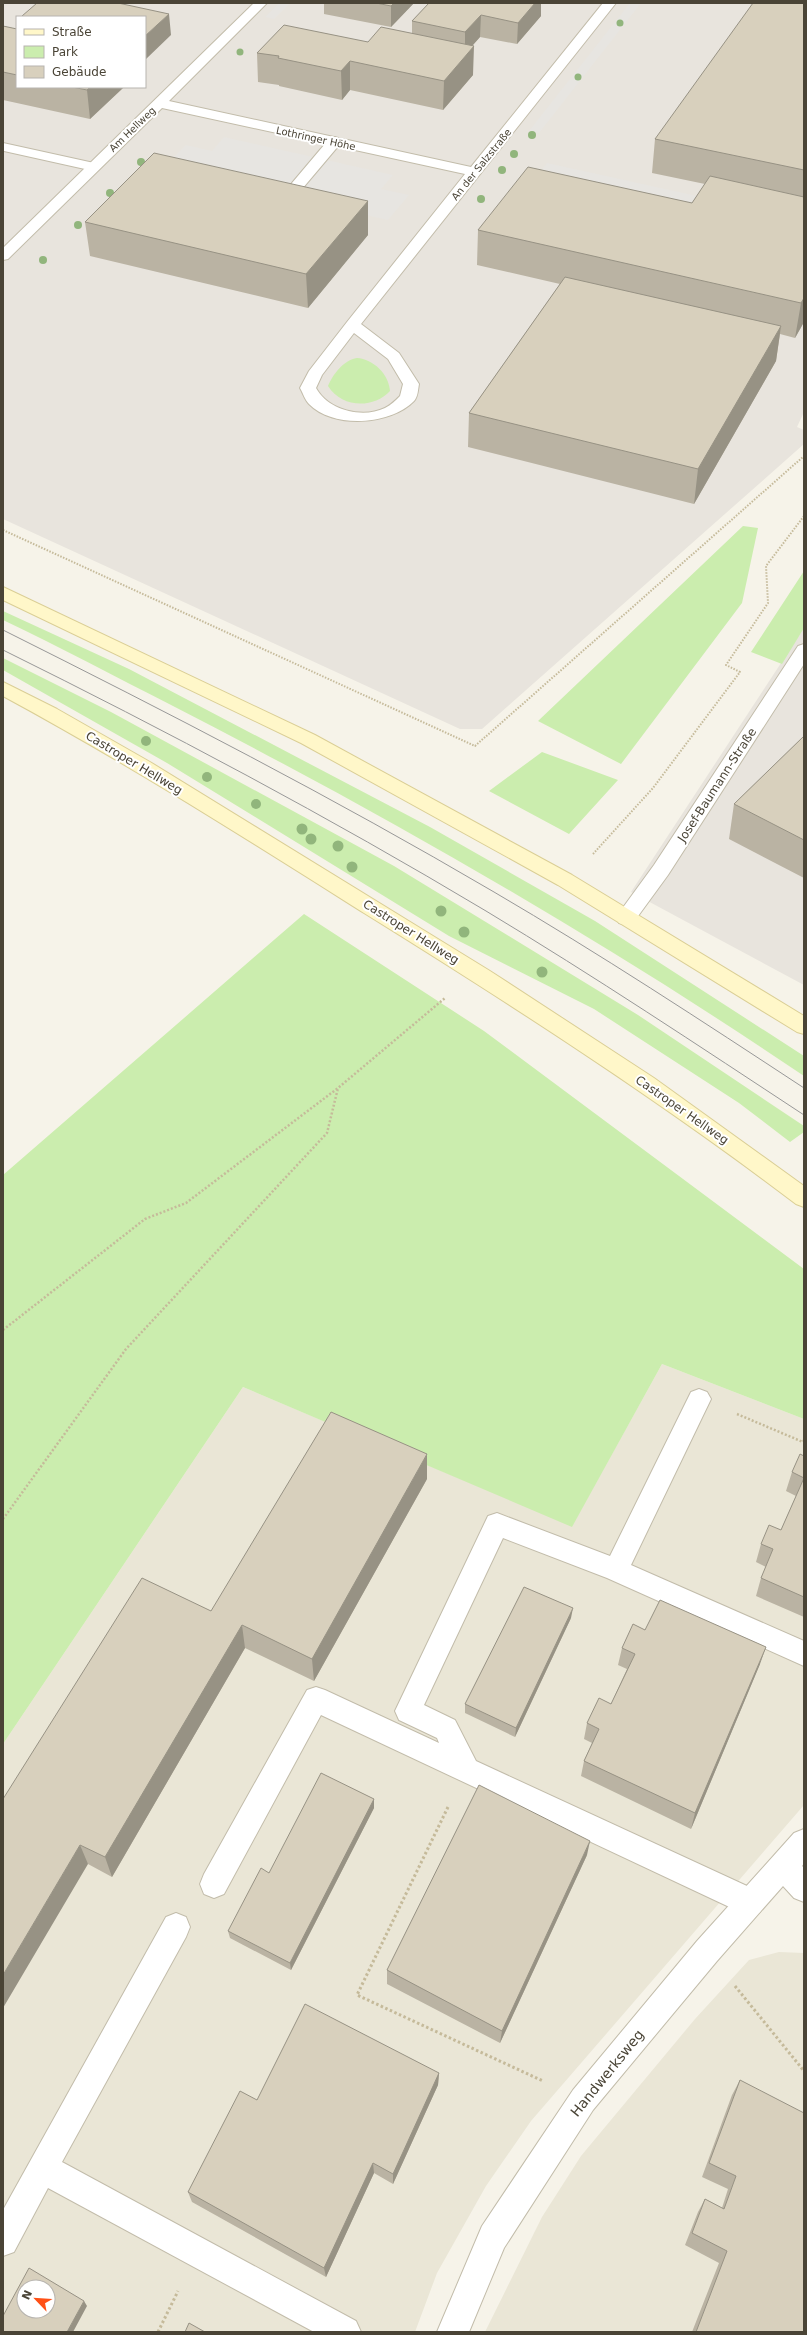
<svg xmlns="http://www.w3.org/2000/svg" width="807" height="2335" font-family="'DejaVu Sans',sans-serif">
  <rect width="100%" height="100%" fill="#f6f3e9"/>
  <!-- residential -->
  <path fill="#eae6d6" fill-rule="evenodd" d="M662 1364 804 1419V1805L531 2121 486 2186 437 2273 415 2332H3V1744L243 1387 572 1526ZM24 2287H48V2311H24Z
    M779 1952 804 1953V2332H485L542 2217 581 2156 695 2019 749 1960Z"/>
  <!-- industrial -->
  <path fill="#e8e4dd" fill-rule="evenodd" d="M3 3H804V412L797 427 804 430V444L482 729H460L3 519ZM17 17H145V87H17Z
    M804 628V985L631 892Z"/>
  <!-- green -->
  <path fill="#cbedae" d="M357 358C373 359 389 374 390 391 373 409 342 408 328 386 333 374 344 360 357 358Z
    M743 526 758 528 742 603 621 764 538 721Z
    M804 571V628L782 664 751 652Z
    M3 611 129 669 430 827 595 921 804 1056V1076C600 938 391 818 173 706 116 677 60 647 3 620Z
    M3 658 111 712 394 866 638 1015 804 1126V1132L790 1142 739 1103 594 1009 449 936 167 763 3 670Z
    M542 752 618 780 569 834 489 791Z
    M304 914 484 1031 804 1269V1419L662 1364 572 1527 243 1387 3 1744V1175Z"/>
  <!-- parking -->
  <path fill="#e7e5e1" d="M279 3H290L274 19 265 17Z
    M630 3H641L539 133 529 131Z
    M224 137 393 175 381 189 409 195 388 220 162 169 186 145 212 151Z
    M547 163 706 198 695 215 534 180Z"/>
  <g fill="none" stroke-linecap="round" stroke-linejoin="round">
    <defs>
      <path id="service" d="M335 137 342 141 340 144 302 189H292L290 186 292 183 330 138Z
        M3 143 94 163 101 167 94 171 4 151Z
        M804 644V664L668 875 633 923 626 925 619 923 616 918 619 913 654 865 798 646Z
        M699 1389 707 1392 711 1399 631 1565 804 1641V1666L607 1578 503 1538 424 1705 455 1720 476 1761 760 1892 764 1902 760 1912 750 1916 740 1912 321 1715 224 1894 214 1898 204 1894 200 1884 204 1874 307 1690 316 1687 325 1690 439 1743 437 1738 399 1720 395 1711 488 1516 497 1513 610 1556 691 1392Z
        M176 1913 186 1917 190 1927 186 1937 62 2162 356 2321 361 2332H314L48 2188 14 2252 3 2256V2210L166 1917Z"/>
      <path id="minor" d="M254 3H267L169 101 471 167 603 3H616L361 324 399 353 419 384C418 389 418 397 414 401 391 425 333 429 309 404 305 400 303 393 300 388L309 371 347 322 465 174 162 108 8 259 3 260V248ZM354 333 388 359 403 384 400 396C396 400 391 405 385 408 362 419 328 410 316 388L322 375Z
        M804 1829V1863L802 1866 804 1868V1902L794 1898 783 1886 717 1961 593 2110 504 2248 469 2332H437L482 2226 573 2090 697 1941 794 1833Z"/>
      <path id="secondary" d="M3 587 315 735 572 875 804 1016V1034L797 1032 558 885 301 743 3 600Z
        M3 682 57 709 150 762 490 971 654 1078 804 1186V1207L796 1204C658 1099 512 1005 364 913 245 838 127 763 3 696Z"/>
    </defs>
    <!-- service casing -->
    <use href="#service" stroke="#c2bcaa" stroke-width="2"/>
    <!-- minor casing -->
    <use href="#minor" stroke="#c2bcaa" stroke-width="2"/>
    <!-- secondary casing -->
    <use href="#secondary" stroke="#dace95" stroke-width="2"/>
    <!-- path-far2 -->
    <path stroke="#c5ba9a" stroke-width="2" stroke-dasharray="1.5 1.5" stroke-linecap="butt" d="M3 530 475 746 804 456
      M593 854 653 788 740 672 726 665 768 603 766 566 804 516"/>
    <!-- path-far1 -->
    <path stroke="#c5ba9a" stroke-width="2.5" stroke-dasharray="2 2" stroke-linecap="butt" d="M3 1330 145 1219 186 1203 338 1088 445 998
      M737 1414 803 1442 804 1440
      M3 1519 126 1349 327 1133 338 1088"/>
    <!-- path -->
    <path stroke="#c5ba9a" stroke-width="3" stroke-dasharray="2.5 2.5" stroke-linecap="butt" d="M448 1807 357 1995 543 2081
      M735 1986 804 2071
      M158 2332 178 2291"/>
    <!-- service -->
    <use href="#service" fill="#fff" fill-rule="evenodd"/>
    <!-- minor -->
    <use href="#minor" fill="#fff" fill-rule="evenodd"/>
    <!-- secondary -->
    <use href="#secondary" fill="#fff7c9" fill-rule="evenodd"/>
    <!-- tram -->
    <path stroke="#989898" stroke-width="1" d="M3 630C169 713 334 798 494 892 600 954 702 1021 804 1088
      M3 650C167 731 329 817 486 911 594 976 699 1046 804 1115"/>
  </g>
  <!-- trees -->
  <g fill="#91b57c">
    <circle cx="620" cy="23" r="3.5"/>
    <circle cx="240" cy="52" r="3.5"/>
    <circle cx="578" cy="77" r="3.5"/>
    <circle cx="532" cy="135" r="4"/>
    <circle cx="514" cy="154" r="4"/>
    <circle cx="141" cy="162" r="4"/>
    <circle cx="502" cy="170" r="4"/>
    <circle cx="110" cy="193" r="4"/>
    <circle cx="481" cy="199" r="4"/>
    <circle cx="78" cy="225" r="4"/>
    <circle cx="43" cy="260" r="4"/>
    <circle cx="146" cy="741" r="5"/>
    <circle cx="207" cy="777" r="5"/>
    <circle cx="256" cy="804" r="5"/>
    <circle cx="302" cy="829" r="5.5"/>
    <circle cx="311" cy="839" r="5.5"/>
    <circle cx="338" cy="846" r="5.5"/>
    <circle cx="352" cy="867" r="5.5"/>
    <circle cx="441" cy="911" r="5.5"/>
    <circle cx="464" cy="932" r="5.5"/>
    <circle cx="542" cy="972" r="5.5"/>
  </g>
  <!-- wall -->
  <path fill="#bab3a3" d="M324 3H414L391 27 324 14Z
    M429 3H541V16L517 44 480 37 472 46 473 75 443 110 350 90 342 100 279 86V85L258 82 257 53 368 42 412 34V21Z
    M804 3V322L795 338 780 334 776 361 694 504 468 447 469 413 560 284 477 265 478 230 692 203 705 184 652 173 655 139Z
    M3 26 17 29V87H124L90 119 3 100Z
    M368 201V235L308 308 90 256 85 222Z
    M804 736V878L729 839 734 804Z
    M804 1456V1617L756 1596 761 1578 766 1567 756 1562 761 1544 781 1530 796 1496 786 1491 792 1472Z
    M427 1479 314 1681 245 1648 112 1877 88 1864 3 1799 211 1611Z
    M571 1618 515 1737 465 1713V1704Z
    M645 1630 760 1664 691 1829 581 1776 584 1761 592 1743 584 1739 587 1723 611 1704 627 1669 618 1665 622 1648Z
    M374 1799V1808L291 1970 230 1938 228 1931 269 1873Z
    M587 1855 500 2043 387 1984V1970Z
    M439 2073 438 2085 393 2184 374 2173 326 2277 192 2202 188 2192 257 2100Z
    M740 2080 804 2332H692L719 2263 685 2245 698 2212 705 2199 722 2208 728 2189 702 2177 732 2095Z"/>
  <!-- shaded-wall -->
  <path fill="#979284" d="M394 3H414L391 27V6Z
    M535 3H541V16L517 44 518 23Z
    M169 14 171 35 145 60V36Z
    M481 15 480 37 465 54V32Z
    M474 46 473 75 443 110 444 81Z
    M350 61V90L342 100 341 71Z
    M90 87H124L90 119 87 90Z
    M368 201V235L308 308 306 274Z
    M804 298V322L795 338 801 303Z
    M781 326 776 361 694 504 698 469Z
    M427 1454V1479L314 1681 312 1659Z
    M573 1608 571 1618 515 1737 516 1728Z
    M242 1625 245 1648 112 1877 105 1857Z
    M766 1647 760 1664 691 1829 695 1813Z
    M374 1799V1808L291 1970 290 1963Z
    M590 1841 587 1855 500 2043 502 2031Z
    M80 1845 88 1864 3 2008V1975Z
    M439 2073 438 2085 393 2184V2174Z
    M373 2163 374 2173 326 2277 324 2268Z
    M84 2301 87 2306 73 2332H67Z"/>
  <!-- building -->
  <path fill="#d8d0bd" stroke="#979284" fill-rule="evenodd" d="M37 3H118L169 14 145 36V17H25L22 16Z
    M376 3H394L391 6Z
    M429 3H535L518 23 481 15 465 32 412 21Z
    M753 3H804V170L655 139Z
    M284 25 368 42 381 27 474 46 444 81 350 61 341 71 278 58 279 56 257 53Z
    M3 26 17 29V75L3 72Z
    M72 87H90L87 90Z
    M154 153 368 201 306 274 85 222Z
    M528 167 692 203 710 176 804 197V298L801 303 478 230Z
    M565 277 781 326 698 469 469 413Z
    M804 736V840L734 804Z
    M331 1412 427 1454 312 1659 242 1625 105 1857 80 1845 3 1975V1799L142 1578 211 1611Z
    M800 1454 804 1456V1478L792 1472Z
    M804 1478V1597L761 1578 773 1549 761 1544 769 1525 781 1530Z
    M524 1587 573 1608 516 1728 465 1704Z
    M660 1600 766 1647 695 1813 584 1761 599 1729 587 1723 599 1698 611 1704 635 1654 622 1648 633 1624 645 1630Z
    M321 1773 374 1799 290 1963 228 1931 261 1868 269 1873Z
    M479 1785 590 1841 502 2031 387 1970Z
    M305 2004 439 2073 393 2174 373 2163 324 2268 188 2192 240 2091 257 2100Z
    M740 2080 804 2113V2332H696L727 2251 692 2233 705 2199 724 2209 736 2176 709 2163Z
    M29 2268 84 2301 67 2332H3V2316ZM24 2287H48V2311H24Z
    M189 2323 205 2332H185Z"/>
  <g text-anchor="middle" stroke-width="4" stroke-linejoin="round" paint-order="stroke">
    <!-- far-street labels -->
    <g font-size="10" fill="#4a4436" stroke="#fff">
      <text transform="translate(132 129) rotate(-44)" y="4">Am Hellweg</text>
      <text transform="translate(316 138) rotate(12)" y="4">Lothringer Höhe</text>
      <text transform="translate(481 164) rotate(-51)" y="4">An der Salzstraße</text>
    </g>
    <!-- street labels -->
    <g font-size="12" fill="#4a4436" stroke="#fff">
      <text transform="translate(134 763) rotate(31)" y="4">Castroper Hellweg</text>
      <text transform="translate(717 785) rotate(-57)" y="4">Josef-Baumann-Straße</text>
      <text transform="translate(411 932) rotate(32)" y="4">Castroper Hellweg</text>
      <text transform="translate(682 1110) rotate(35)" y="4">Castroper Hellweg</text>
    </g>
    <!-- near-street labels -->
    <g font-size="14" fill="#4a4436" stroke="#fff">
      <text transform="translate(607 2073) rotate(-51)" y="5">Handwerksweg</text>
    </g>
  </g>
  <!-- border -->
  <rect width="807" height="2335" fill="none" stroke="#4a4436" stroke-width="8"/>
  <!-- legend -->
  <rect x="16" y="16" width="130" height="72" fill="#ffffff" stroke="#b7b4af"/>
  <rect x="24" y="29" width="20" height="6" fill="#fff7c9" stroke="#b7b4af"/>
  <text x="52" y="36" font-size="12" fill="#4a4436">Straße</text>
  <rect x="24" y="46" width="20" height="12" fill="#cbedae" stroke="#b7b4af"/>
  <text x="52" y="56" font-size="12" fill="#4a4436">Park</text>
  <rect x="24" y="66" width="20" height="12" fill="#d8d0bd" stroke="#b7b4af"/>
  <text x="52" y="76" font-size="12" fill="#4a4436">Gebäude</text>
  <!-- north arrow -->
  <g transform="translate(36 2299) rotate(295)"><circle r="19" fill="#ffffff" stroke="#b7b4af"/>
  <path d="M0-3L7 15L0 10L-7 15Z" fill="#ff5016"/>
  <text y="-6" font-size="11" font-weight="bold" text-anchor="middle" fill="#4a4436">N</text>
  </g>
</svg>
